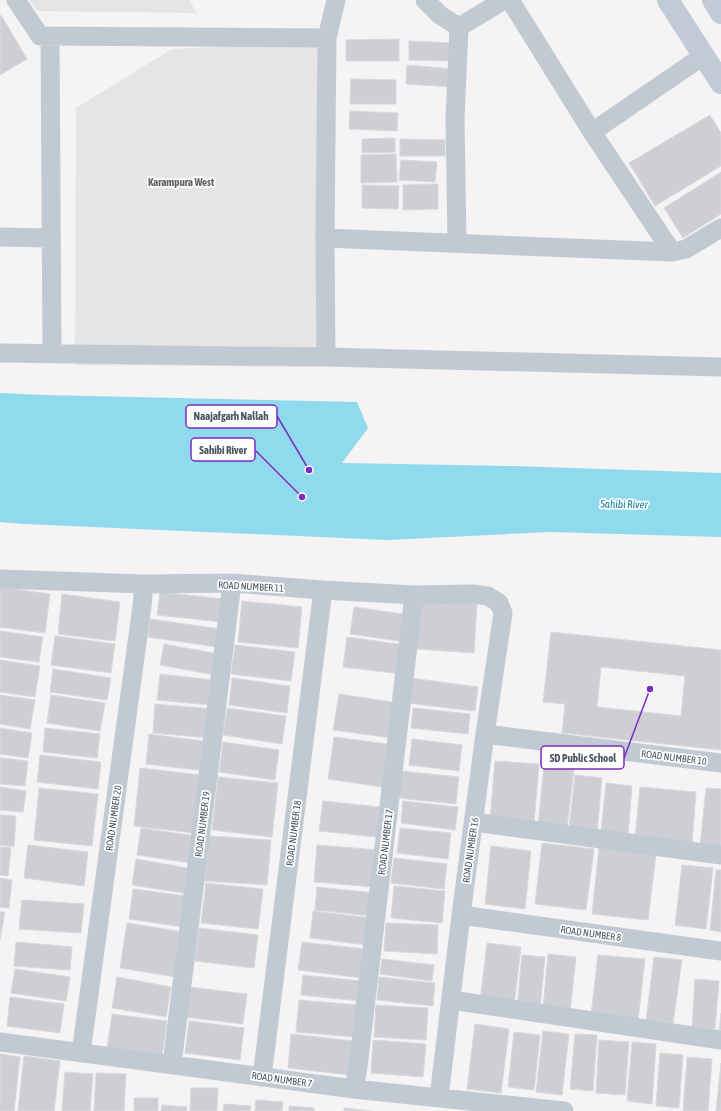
<svg xmlns="http://www.w3.org/2000/svg" width="721" height="1111" font-family="'Asap Condensed',sans-serif">
  <rect width="100%" height="100%" fill="#f5f3f3"/>
  <!-- education -->
  <path fill="#e6e4e5" d="M29 0H189L197 13 37 11Z
    M317 42V367L75 365 76 108 172 49Z"/>
  <!-- water -->
  <path fill="#90daee" d="M0 393 44 395 357 402 368 428 342 463 515 466 721 473V537L549 532 387 540 25 524 0 522Z"/>
  <!-- building -->
  <path fill="#cdcfd5" stroke="#d7d9de" fill-rule="evenodd" d="M1 15 27 59 0 75V16Z
    M399 39V61H346V40Z
    M409 41 451 43 450 61 409 60Z
    M407 65 454 69 452 87 406 84Z
    M351 79 396 80V104H350Z
    M350 111 398 113 397 131 349 129Z
    M710 115 721 133V166L655 206 629 163Z
    M395 138V152L362 153V139Z
    M400 139 445 140V156H400Z
    M396 154 397 182 361 183V155Z
    M401 160 437 162 435 182 399 180Z
    M721 172V214L683 238 664 208Z
    M438 184V209L403 210V185Z
    M362 185 399 186 398 209 362 208Z
    M0 587 50 594 45 633 0 627Z
    M160 592 224 599 222 622 157 615Z
    M62 594 120 602 115 641 58 634Z
    M242 601 302 607 298 648 238 642Z
    M421 601 477 604 474 653 417 649Z
    M354 607 409 615 406 642 350 634Z
    M150 619 220 629 217 647 148 637Z
    M0 631 43 637 39 662 0 657Z
    M551 632 721 650V750L562 733 565 704 543 702ZM601 667 685 676 681 716 597 707Z
    M55 636 115 644 111 673 51 665Z
    M347 637 405 645 401 674 343 667Z
    M164 644 219 654 215 675 160 665Z
    M235 645 295 652 291 681 231 674Z
    M0 660 40 666 35 697 0 692Z
    M53 669 111 678 107 700 50 692Z
    M160 674 213 680 210 705 157 700Z
    M232 678 290 686 287 713 229 705Z
    M411 678 478 687 475 711 407 703Z
    M339 694 398 703 392 738 333 730Z
    M0 695 35 700 30 729 0 724Z
    M51 695 105 703 100 731 47 723Z
    M155 704 213 709 211 738 153 733Z
    M227 708 286 716 282 744 223 735Z
    M413 708 470 714 468 734 411 728Z
    M0 728 32 733 28 758 0 754Z
    M45 728 100 734 97 758 43 752Z
    M149 734 210 742 206 771 146 764Z
    M334 737 395 745 389 788 328 779Z
    M412 739 462 745 459 771 409 765Z
    M223 742 279 750 275 780 219 772Z
    M40 755 101 762 98 789 37 782Z
    M0 758 28 761 25 786 0 784Z
    M495 761 539 764 534 824 490 820Z
    M544 766 574 769 567 828 538 825Z
    M140 768 201 775 194 833 134 826Z
    M401 771 459 777 456 804 398 798Z
    M575 775 602 778 597 833 569 831Z
    M218 777 278 783 272 837 212 830Z
    M606 783 632 786 628 835 601 833Z
    M0 787 26 791 23 812 0 810Z
    M640 787 696 792 692 843 635 838Z
    M39 788 98 794 92 846 34 840Z
    M706 788 721 789V849L700 847Z
    M323 801 380 807 377 837 319 831Z
    M403 801 458 807 455 830 401 823Z
    M0 815 16 816 14 847 0 845Z
    M141 828 195 836 191 863 137 855Z
    M400 828 451 833 448 859 397 853Z
    M209 836 271 840 267 885 205 881Z
    M542 843 594 849 586 910 535 904Z
    M28 845 88 852 84 886 24 878Z
    M317 845 378 850 375 887 314 882Z
    M491 846 531 851 525 909 485 904Z
    M0 847 11 848 8 876 0 875Z
    M599 848 656 854 648 920 592 914Z
    M394 858 447 864 444 889 391 883Z
    M136 859 193 869 189 894 132 885Z
    M682 865 713 868 706 929 675 925Z
    M716 870H721V932L710 930Z
    M0 878 12 880 9 908 0 907Z
    M206 883 263 889 258 929 201 923Z
    M394 886 445 891 442 923 391 918Z
    M317 887 374 893 372 916 315 910Z
    M133 889 187 896 183 927 129 919Z
    M22 900 84 904 81 933 19 929Z
    M313 911 370 918 367 945 310 938Z
    M0 912H5L0 939Z
    M127 923 183 932 176 977 120 968Z
    M386 923 438 925 437 954 384 951Z
    M199 928 258 935 254 968 195 961Z
    M16 942 72 947 70 970 14 966Z
    M302 942 365 949 362 978 298 970Z
    M487 943 521 947 514 1006 480 1002Z
    M548 954 576 957 570 1012 543 1009Z
    M522 955 545 957 540 1010 517 1008Z
    M598 955 645 959 638 1021 591 1015Z
    M654 957 682 960 673 1023 646 1020Z
    M382 959 434 965 432 981 380 974Z
    M15 969 70 977 66 1001 11 993Z
    M303 975 362 981 360 1001 301 995Z
    M117 977 171 987 166 1017 112 1008Z
    M379 977 435 983 433 1006 377 1000Z
    M695 979 719 981 715 1029 692 1027Z
    M189 987 247 994 243 1024 185 1017Z
    M10 997 64 1004 60 1033 7 1026Z
    M299 1000 358 1005 356 1037 296 1032Z
    M376 1005 428 1008 426 1040 374 1037Z
    M721 1013V1030H719Z
    M112 1014 167 1021 162 1056 107 1049Z
    M189 1021 244 1028 240 1060 185 1053Z
    M475 1024 509 1029 501 1093 467 1089Z
    M543 1031 569 1034 562 1095 536 1092Z
    M514 1032 540 1035 534 1090 508 1087Z
    M291 1034 354 1041 350 1075 288 1068Z
    M575 1034 597 1035 593 1091 570 1089Z
    M373 1040 426 1044 423 1077 371 1073Z
    M599 1040 629 1042 625 1095 596 1093Z
    M632 1042 656 1044 652 1104 627 1101Z
    M660 1053 683 1055 679 1108 656 1106Z
    M0 1054 20 1057 14 1111H0Z
    M24 1056 60 1061 54 1111H18Z
    M687 1057 712 1059 708 1111H683Z
    M721 1063V1111H716Z
    M65 1072 93 1074 90 1111H62Z
    M96 1073 126 1074 124 1111H94Z
    M191 1088H218L217 1111H190Z
    M134 1098H158V1111H134Z
    M256 1100 283 1102 282 1111H255Z
    M224 1104 251 1106 250 1111H223Z
    M162 1105 187 1107 186 1111H161Z
    M289 1106 314 1108V1111H289Z
    M344 1108 372 1111H344Z"/>
  <g fill="none" stroke-linecap="round" stroke-linejoin="round">
    <!-- minor -->
    <path stroke="#c1cad2" stroke-width="19" d="M16 0 40 36 327 38
      M425 0 440 15 459 27
      M510 0 592 132 672 252
      M459 27 504 0
      M50 36 52 353
      M592 132 703 56
      M0 237 51 238
      M325 238 672 252 686 249 721 228
      M457 243 455 119 459 27
      M0 353 326 357 721 367
      M326 357 325 238 327 38 336 0
      M0 579 144 584 232 583 323 590 414 595 473 594 488 596 499 603 503 613 485 734 461 915 439 1097
      M485 734 721 763
      M474 822 721 855
      M461 915 721 951
      M451 1000 721 1040
      M0 1042 354 1089 564 1111
      M81 1053 142 606 144 584
      M172 1064 232 583
      M262 1077 323 590
      M354 1089 358 1067 414 595"/>
    <!-- secondary -->
    <path stroke="#c1cbd6" stroke-width="22" d="M668 0 721 83
      M713 0 721 13"/>
  </g>
  <g text-anchor="middle" stroke-width="3.5" stroke-linejoin="round" paint-order="stroke">
    <!-- street labels -->
    <g font-size="10" fill="#4a5661" stroke="#fff">
      <text transform="translate(251 586) rotate(3)" y="4">ROAD NUMBER 11</text>
      <text transform="translate(674 757) rotate(7)" y="4">ROAD NUMBER 10</text>
      <text transform="translate(113 818) rotate(-82)" y="4">ROAD NUMBER 20</text>
      <text transform="translate(202 824) rotate(-83)" y="4">ROAD NUMBER 19</text>
      <text transform="translate(293 833) rotate(-83)" y="4">ROAD NUMBER 18</text>
      <text transform="translate(385 842) rotate(-83)" y="4">ROAD NUMBER 17</text>
      <text transform="translate(470 850) rotate(-82)" y="4">ROAD NUMBER 16</text>
      <text transform="translate(591 933) rotate(8)" y="4">ROAD NUMBER 8</text>
      <text transform="translate(282 1079) rotate(8)" y="4">ROAD NUMBER 7</text>
    </g>
    <!-- neighbourhood labels -->
    <g font-size="11" font-weight="bold" fill="#5f6368" stroke="#fff">
      <text x="181" y="186">Karampura West</text>
    </g>
    <!-- water labels -->
    <g font-size="11" font-style="italic" fill="#0c7c9b" stroke="#fff">
      <text transform="translate(624 504) rotate(1)" y="4">Sahibi River</text>
    </g>
  </g>
  <!-- callouts -->
  <path fill="none" stroke="#7b2cbf" stroke-width="1.5" d="M309 470L277 416M302 497L255 450M650 689L624 758"/>
  <g fill="#7b2cbf" stroke="#fff" stroke-width="1.5">
    <circle cx="309" cy="470" r="4"/>
    <circle cx="302" cy="497" r="4"/>
    <circle cx="650" cy="689" r="4"/>
  </g>
  <g fill="#fff" stroke="#7b2cbf" stroke-width="1.5">
    <rect x="186" y="405" width="91" height="23" rx="4"/>
    <rect x="191" y="438" width="64" height="23" rx="4"/>
    <rect x="541" y="746" width="83" height="23" rx="4"/>
  </g>
  <g font-size="11" text-anchor="middle" font-weight="bold" fill="#4a5661">
    <text x="231" y="420">Naajafgarh Nallah</text>
    <text x="223" y="454">Sahibi River</text>
    <text x="583" y="762">SD Public School</text>
  </g>
</svg>
